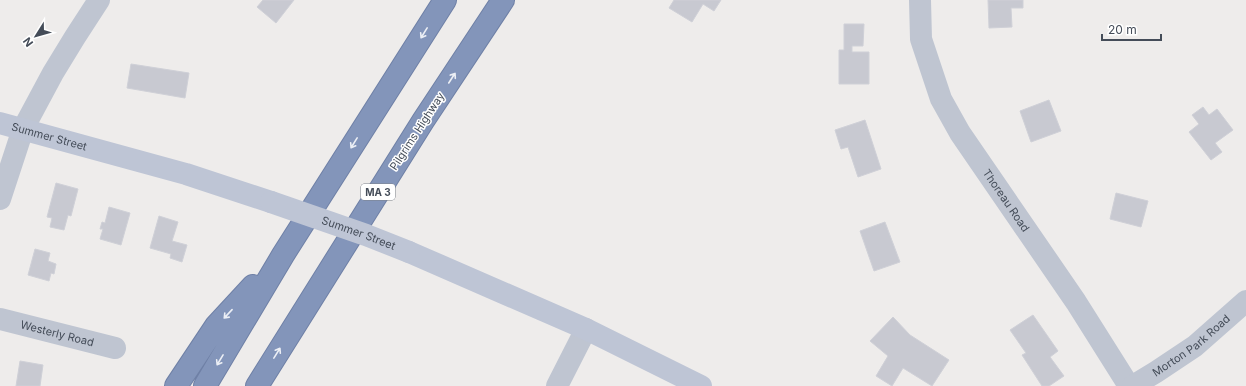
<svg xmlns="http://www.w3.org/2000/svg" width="1246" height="386" font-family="Inter,sans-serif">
  <rect width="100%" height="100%" fill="#eeeceb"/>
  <!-- building -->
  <path fill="#c8c9d1" stroke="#cfd0d7" d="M263 0H294L276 23 257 7Z
    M674 0H721L714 11 703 4 692 22 669 8Z
    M988 0H1023V8H1011L1012 27 989 28Z
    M844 24H864L863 46H852V52H869V84H839V50H844Z
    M131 64 189 73 185 98 127 88Z
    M1049 100 1061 131 1031 142 1020 111Z
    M1203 107 1209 115 1217 109 1233 130 1215 143 1222 152 1211 160 1189 132 1199 124 1192 115Z
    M865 120 881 169 858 177 848 147 841 149 835 130Z
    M56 183 78 189 71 216 68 215 64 230 50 227 52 218 47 217Z
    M1116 193 1148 201 1141 227 1110 219Z
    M109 207 130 213 121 245 100 239 103 229H100L102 222 105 223Z
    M159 216 178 222 172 241 187 245 182 262 170 258 171 254 150 248Z
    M885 222 900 262 874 271 860 231Z
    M35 249 50 253 48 261 56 264 54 274 51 273 49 281 28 275Z
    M1033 315 1058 351 1050 357 1064 376 1049 386H1042L1022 355 1026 353 1010 330Z
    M893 317 910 335 949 360 932 386 903 368 892 386 876 376 888 356 870 341Z
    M20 361 43 365 40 386H16Z"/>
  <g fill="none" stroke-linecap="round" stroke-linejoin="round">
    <defs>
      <path id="highway" d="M176 386 216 326 253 286
        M205 386 283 255 445 0
        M257 386 423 121 503 0"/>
    </defs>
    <!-- highway casing -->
    <use href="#highway" stroke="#6f80a6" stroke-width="24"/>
    <!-- street -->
    <g stroke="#bfc5d1" stroke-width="22">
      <path id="s1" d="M920 0 921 39 941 99 960 133 1076 302 1129 386"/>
      <path d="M0 199 23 129 53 73 75 37 99 0"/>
      <path id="s2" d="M0 319 115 348"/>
      <path d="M557 386 586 329"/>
      <path id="s3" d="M1133 386 1156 372 1195 346 1246 301"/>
    </g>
    <!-- secondary -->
    <g stroke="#bec5d5" stroke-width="22">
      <path id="s4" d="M0 123 186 174 271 202"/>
      <path d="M409 252 586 329 701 386"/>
    </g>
    <!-- highway -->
    <use href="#highway" stroke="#8395ba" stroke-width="22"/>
    <!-- secondary-bridge -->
    <path stroke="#bec5d5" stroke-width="22" id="s5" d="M271 202 366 235 409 252"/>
  </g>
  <!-- one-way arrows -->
  <defs><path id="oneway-shaft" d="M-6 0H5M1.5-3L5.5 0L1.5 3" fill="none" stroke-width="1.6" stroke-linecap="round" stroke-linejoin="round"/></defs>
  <g stroke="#eceff5">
    <use href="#oneway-shaft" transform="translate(424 33) rotate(122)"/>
    <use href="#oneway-shaft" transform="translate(452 78) rotate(-57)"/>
    <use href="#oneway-shaft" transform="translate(354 143) rotate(122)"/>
    <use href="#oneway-shaft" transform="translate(228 314) rotate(133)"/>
    <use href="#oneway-shaft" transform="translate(277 353) rotate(-58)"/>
    <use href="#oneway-shaft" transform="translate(220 360) rotate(121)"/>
  </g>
  <g text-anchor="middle" stroke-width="3" stroke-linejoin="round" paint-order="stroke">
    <!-- shield labels -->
    <rect fill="#fff" stroke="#7c828a" stroke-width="1" x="361" y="184" width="34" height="16" rx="3"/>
    <g font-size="10" font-weight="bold" fill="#444c58">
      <text x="378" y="196">MA 3</text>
    </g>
    <!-- street labels -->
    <g font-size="11" fill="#444c58" stroke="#fff">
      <text transform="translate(417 131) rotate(-57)" y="4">Pilgrims Highway</text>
      <text dy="4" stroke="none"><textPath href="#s4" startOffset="51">Summer Street</textPath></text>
      <text dy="4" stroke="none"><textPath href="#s1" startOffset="223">Thoreau Road</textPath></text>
      <text dy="4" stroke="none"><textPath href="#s5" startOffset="93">Summer Street</textPath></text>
      <text dy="4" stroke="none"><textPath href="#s2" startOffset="59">Westerly Road</textPath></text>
      <text dy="4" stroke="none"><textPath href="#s3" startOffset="71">Morton Park Road</textPath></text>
    </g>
  </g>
  <!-- north arrow -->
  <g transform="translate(36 36) rotate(233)" stroke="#ffffff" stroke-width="3" paint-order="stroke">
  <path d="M0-3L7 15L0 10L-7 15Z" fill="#444c58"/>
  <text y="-6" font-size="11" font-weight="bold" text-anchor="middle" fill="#444c58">N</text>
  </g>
  <!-- scale -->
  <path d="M1102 34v6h59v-6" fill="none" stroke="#444c58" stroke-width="2"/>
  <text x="1108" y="34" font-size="12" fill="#444c58" stroke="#ffffff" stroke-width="3" paint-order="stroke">20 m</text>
</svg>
